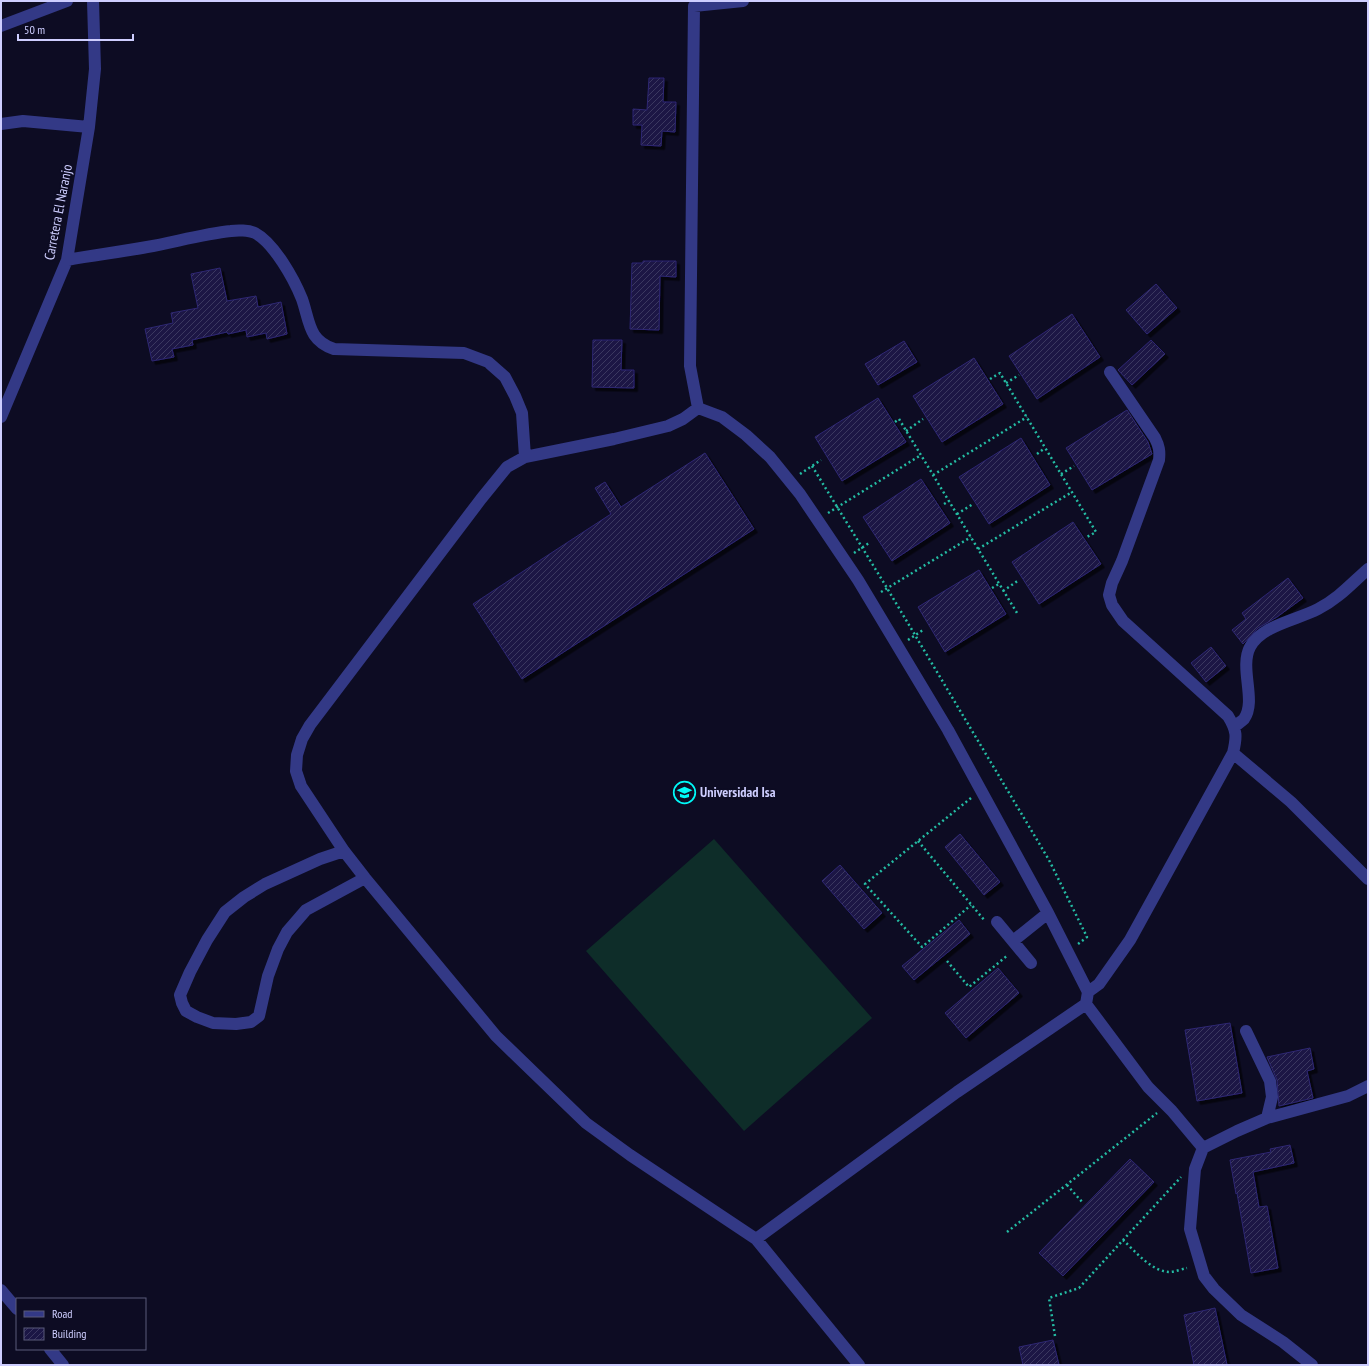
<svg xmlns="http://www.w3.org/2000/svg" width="1369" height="1366" font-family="'PT Sans Narrow',sans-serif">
  <defs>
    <pattern id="building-hatch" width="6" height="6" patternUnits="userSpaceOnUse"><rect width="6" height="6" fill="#1b1645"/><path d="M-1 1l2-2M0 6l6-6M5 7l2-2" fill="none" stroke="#3b3761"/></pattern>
    <filter id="shadow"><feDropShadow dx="3.5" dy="3.5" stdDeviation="0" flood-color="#0009"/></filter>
  </defs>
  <rect width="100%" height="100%" fill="#0d0c23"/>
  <!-- garden -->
  <path fill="#0e2d29" d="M714 839 872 1018 744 1131 586 951Z"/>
  <!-- building -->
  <path fill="url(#building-hatch)" stroke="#2e2773" filter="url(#shadow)" d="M649 78H664L663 102H676L675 132 662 131 661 146 641 145 642 125H633V109L647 110Z
    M643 261H676V277L660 276 659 330 630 329 632 263H643Z
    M220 268 227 301 256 296 258 307 281 302 287 334 267 339 266 333 247 337 246 330 228 334 227 332 192 340 193 345 172 349 174 357 152 361 145 329 173 323 171 313 198 308 191 274Z
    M1156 284 1177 308 1147 334 1126 310Z
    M1072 314 1100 357 1037 399 1009 356Z
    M593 340H622L621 370H634V388L592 387Z
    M1151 340 1165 354 1132 385 1118 370Z
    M904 341 917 362 878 385 865 364Z
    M974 358 1003 404 942 442 913 396Z
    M878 398 906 442 842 481 815 437Z
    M1127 410 1148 442 1152 454 1092 490 1066 448Z
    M1021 438 1050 485 989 524 959 477Z
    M705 453 754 529 522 679 473 604 611 514 595 488 605 482 621 507Z
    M921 479 950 523 892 561 863 517Z
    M1073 522 1101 564 1039 604 1012 562Z
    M979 570 1006 614 945 652 918 607Z
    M1288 578 1303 598 1277 617 1258 628 1243 644 1232 630 1246 619 1242 613Z
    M1211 647 1226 666 1206 682 1191 663Z
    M960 834 1000 882 984 895 945 847Z
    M840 865 882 913 864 929 822 881Z
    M959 920 970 934 914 980 902 966Z
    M998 968 1019 993 966 1038 945 1013Z
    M1230 1023 1242 1093 1197 1101 1185 1030Z
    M1310 1048 1314 1069 1307 1071 1313 1098 1279 1106 1277 1080 1267 1057Z
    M1290 1145 1294 1163 1253 1172 1259 1207 1267 1206 1278 1268 1251 1273 1237 1193 1236 1194 1230 1160 1271 1152 1270 1149Z
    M1130 1159 1154 1182 1063 1276 1039 1253Z
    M1215 1308 1227 1365H1194L1184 1315Z
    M1053 1340 1059 1365H1023L1019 1347Z"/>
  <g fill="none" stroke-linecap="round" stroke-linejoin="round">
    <!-- path -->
    <path stroke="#24bca3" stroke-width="2.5" stroke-dasharray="2 3" stroke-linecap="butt" d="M990 379 1000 373 1096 532 1087 537
      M1006 383 1019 375
      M895 422 899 419 1017 613
      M906 431 923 419
      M1037 454 1045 448
      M812 466 887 588 1049 860 1087 937 1078 944
      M800 474 821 460
      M1061 474 1074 466
      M933 475 1027 417
      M944 504 949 501
      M828 513 921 455
      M957 514 973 504
      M978 549 1072 492
      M854 553 869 543
      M992 588 999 584
      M1003 591 1019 580
      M881 592 971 537
      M908 640 923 630
      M971 798 865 884 922 947 971 905
      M918 841 985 921
      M947 961 969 987 1008 955
      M1067 1185 1083 1203
      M1007 1232 1157 1113
      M1123 1240C1135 1251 1151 1271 1169 1272 1175 1272 1182 1269 1187 1268
      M1055 1336 1049 1298 1079 1288 1181 1177"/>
    <!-- minor -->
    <path stroke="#333986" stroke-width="12" d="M1 26 67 1
      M1 124 23 121 89 127
      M67 260C93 255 121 252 147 247 175 242 203 234 231 231 237 230 249 230 255 233 274 243 294 279 302 299 310 322 308 340 334 349L464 353 488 362 505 377 515 396 522 413 525 457 614 439 668 426 683 419 698 408
      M698 408 722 417 746 435 770 457 800 494 858 580 948 730 1048 913 1088 992 1086 1004 1148 1087 1172 1111 1203 1148 1195 1169 1190 1229 1204 1276 1214 1289 1241 1315 1283 1342 1312 1365
      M698 408 690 366 694 6 743 1
      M1 417 67 260 89 127 95 69 93 1
      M525 457 507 467 481 499 310 725 302 739 297 755 296 771 301 786 344 851 365 878 496 1036 586 1123 630 1155 756 1239 859 1365
      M1234 727C1237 724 1241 722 1244 719 1257 701 1239 668 1250 647 1262 625 1297 620 1318 609 1338 599 1352 583 1368 569
      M1233 753 1291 802 1368 879
      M344 851 320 859 265 884 244 897 225 912 207 940 190 972 180 995 182 1003 186 1011 197 1017 213 1023 236 1024 251 1022 259 1016 268 976 278 949 287 932 306 910 365 878
      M997 922 1031 963
      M1013 941 1048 913
      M1088 992 1099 984 1130 940 1233 753C1237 736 1237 731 1228 716L1123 621 1112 605 1109 595 1112 583 1122 561 1159 460C1160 451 1159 446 1155 438L1110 372
      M1246 1031 1270 1081 1272 1097 1267 1118
      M1203 1148 1237 1131 1267 1118 1348 1096 1368 1086
      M756 1239 957 1092 1086 1004
      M1 1290 17 1309
      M50 1349 63 1365"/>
  </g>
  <!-- icons -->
  <defs>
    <symbol id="university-ring" viewBox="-11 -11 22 22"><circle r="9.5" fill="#0d0c23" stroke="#00f9f8" stroke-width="1.5"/><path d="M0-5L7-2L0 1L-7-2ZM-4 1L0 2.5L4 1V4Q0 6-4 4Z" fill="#00f9f8"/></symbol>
  </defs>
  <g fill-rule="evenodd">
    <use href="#university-ring" x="672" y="780" width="25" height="25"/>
  </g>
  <g text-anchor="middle" stroke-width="3.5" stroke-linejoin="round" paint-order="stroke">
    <!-- street labels -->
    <g font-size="14" fill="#ceceff" stroke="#0d0c23">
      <text transform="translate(58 212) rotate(-79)" y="5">Carretera El Naranjo</text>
    </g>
    <!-- poi labels -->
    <g font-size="14" font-weight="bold" fill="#ceceff" stroke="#0d0c23" text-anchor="start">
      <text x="700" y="797">Universidad Isa</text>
    </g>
  </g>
  <!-- border -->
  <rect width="1369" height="1366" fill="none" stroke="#ceceff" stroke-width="4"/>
  <!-- legend -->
  <rect x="16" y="1298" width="130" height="52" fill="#0d0c23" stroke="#5a5a7b"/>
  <rect x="24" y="1311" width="20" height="6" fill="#333986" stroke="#5a5a7b"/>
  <text x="52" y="1318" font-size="12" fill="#ceceff">Road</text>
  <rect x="24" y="1328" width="20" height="12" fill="url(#building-hatch)" stroke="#5a5a7b"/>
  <text x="52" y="1338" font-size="12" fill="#ceceff">Building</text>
  <!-- scale -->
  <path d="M18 34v6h115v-6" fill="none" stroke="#ceceff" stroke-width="2"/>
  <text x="24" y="34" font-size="12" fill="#ceceff" stroke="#0d0c23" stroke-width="3" paint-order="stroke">50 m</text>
</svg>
